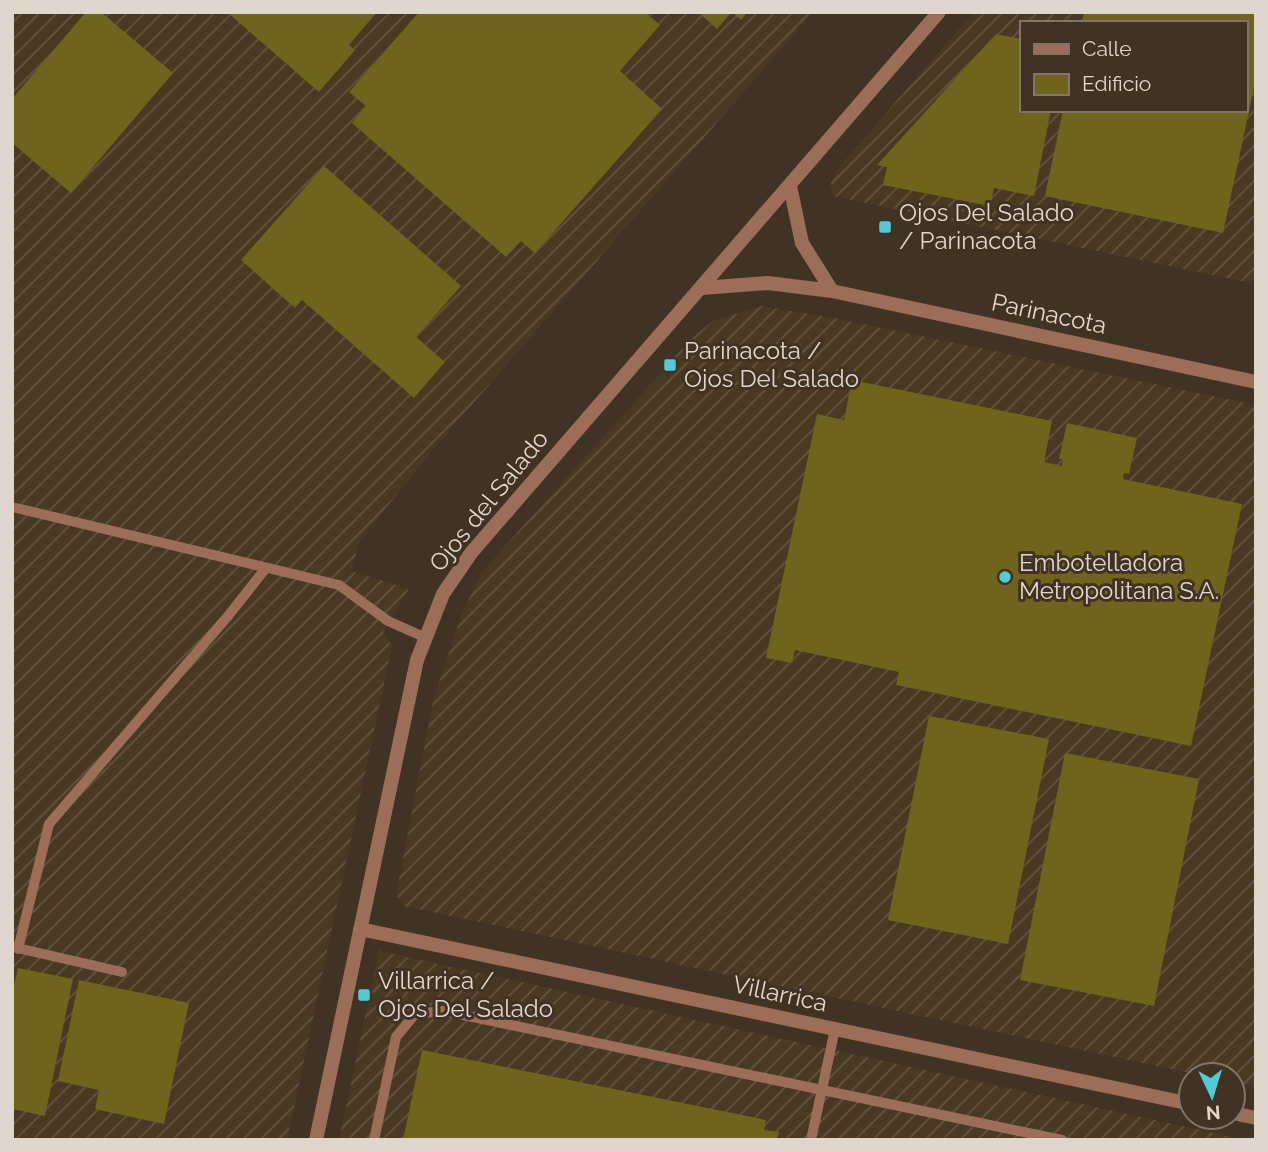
<svg xmlns="http://www.w3.org/2000/svg" width="1268" height="1152" font-family="Raleway,sans-serif">
  <defs>
    <pattern id="industrial-furrows" width="10" height="10" patternUnits="userSpaceOnUse" patternTransform="scale(1.75)"><rect width="10" height="10" fill="#493922"/><path d="M-1 1l2-2M0 10L10 0M9 11l2-2" fill="none" stroke="#635541"/></pattern>
  </defs>
  <rect width="100%" height="100%" fill="#403323"/>
  <!-- industrial -->
  <path fill="url(#industrial-furrows)" fill-rule="evenodd" d="M12 12H813L437 445 360 540 351 571 409 589 383 632 392 646 287 1140H12Z
    M974 12H1256V284L833 196 831 183 839 167ZM1021 23H1245V110H1021Z
    M761 306 834 318 1256 405V1087L1233 1082V1075H1199L404 906 396 895 434 697 463 611 482 572 693 337 713 321Z
    M379 951 1246 1140H339Z"/>
  <!-- building -->
  <path fill="#6f641c" d="M86 12H101L173 73 71 193 12 143V99Z
    M227 12H377L349 45 355 50 319 92Z
    M419 12H645L660 25 620 71 662 109 535 253 521 241 506 257 352 123 366 106 349 92Z
    M698 12H748L741 20 732 12 717 29Z
    M1084 12H1256V78L1223 233 1045 196 1063 110H1245V23H1082Z
    M996 34 1021 39V110H1051L1034 196 994 188 990 206 883 185 887 167 877 165Z
    M324 166 461 286 416 337 445 362 414 398 302 300 295 308 241 260Z
    M852 380 1052 421 1044 462 1062 466 1063 459H1059L1067 423 1137 438 1129 474 1124 473 1123 479 1242 504 1191 746 896 685 899 672 795 650 792 663 766 658 817 414 844 420Z
    M929 716 1049 739 1008 944 888 920Z
    M1065 753 1199 779 1154 1006 1020 980Z
    M18 968 73 979 45 1116 12 1109V994Z
    M79 980 189 1003 164 1124 95 1109 99 1090 58 1081Z
    M422 1050 766 1120 764 1130 779 1132 777 1140H403Z"/>
  <g fill="none" stroke-linecap="round" stroke-linejoin="round">
    <!-- lane -->
    <path stroke="#9c6e57" stroke-width="10" d="M12 507 339 585 388 621 424 637
      M13 947 122 972
      M18 949 49 824 228 616 266 568
      M374 1140 396 1037 415 1014 444 1011 1062 1140
      M811 1140 835 1029"/>
    <!-- street -->
    <path stroke="#9c6e57" stroke-width="14" d="M790 186 802 243 832 291
      M702 288 768 283 832 291 1256 382
      M360 929 1191 1104
      M1233 1113 1256 1118
      M316 1140 417 660 443 594 471 553 939 12"/>
  </g>
  <!-- markers -->
  <g fill="#52cbd7" stroke="#403323" stroke-width="2.5">
    <rect x="878" y="220" width="14" height="14" rx="3.5"/>
    <rect x="663" y="358" width="14" height="14" rx="3.5"/>
    <circle cx="1005" cy="577" r="7"/>
    <rect x="357" y="988" width="14" height="14" rx="3.5"/>
  </g>
  <g text-anchor="middle" stroke-width="6" stroke-linejoin="round" paint-order="stroke">
    <!-- poi labels -->
    <g font-size="24" fill="#dfd7cd" stroke="#403323" text-anchor="start">
      <text x="899" y="221">Ojos Del Salado<tspan x="899" dy="28">/ Parinacota</tspan></text>
      <text x="684" y="359">Parinacota /<tspan x="684" dy="28">Ojos Del Salado</tspan></text>
      <text x="1019" y="571">Embotelladora<tspan x="1019" dy="28">Metropolitana S.A.</tspan></text>
      <text x="378" y="989">Villarrica /<tspan x="378" dy="28">Ojos Del Salado</tspan></text>
    </g>
    <!-- street labels -->
    <g font-size="24" fill="#dfd7cd" stroke="#403323">
      <text transform="translate(1049 314) rotate(12)" y="8">Parinacota</text>
      <text transform="translate(489 501) rotate(-51)" y="8">Ojos del Salado</text>
      <text transform="translate(780 994) rotate(12)" y="8">Villarrica</text>
    </g>
  </g>
  <!-- border -->
  <rect width="1268" height="1152" fill="none" stroke="#dfd7cd" stroke-width="28"/>
  <!-- legend -->
  <rect x="1020" y="21" width="228" height="91" fill="#403323" stroke="#807567" stroke-width="2"/>
  <rect x="1034" y="44" width="35" height="10" fill="#9c6e57" stroke="#807567" stroke-width="2"/>
  <text x="1082" y="56" font-size="21" fill="#dfd7cd">Calle</text>
  <rect x="1034" y="74" width="35" height="21" fill="#6f641c" stroke="#807567" stroke-width="2"/>
  <text x="1082" y="91" font-size="21" fill="#dfd7cd">Edificio</text>
  <!-- north arrow -->
  <g transform="translate(1212 1096) rotate(176)"><circle r="33" fill="#403323" stroke="#807567" stroke-width="2"/>
  <path d="M0-5L12 26L0 18L-12 26Z" fill="#52cbd7"/>
  <text y="-10" font-size="19" font-weight="bold" text-anchor="middle" fill="#dfd7cd">N</text>
  </g>
</svg>
